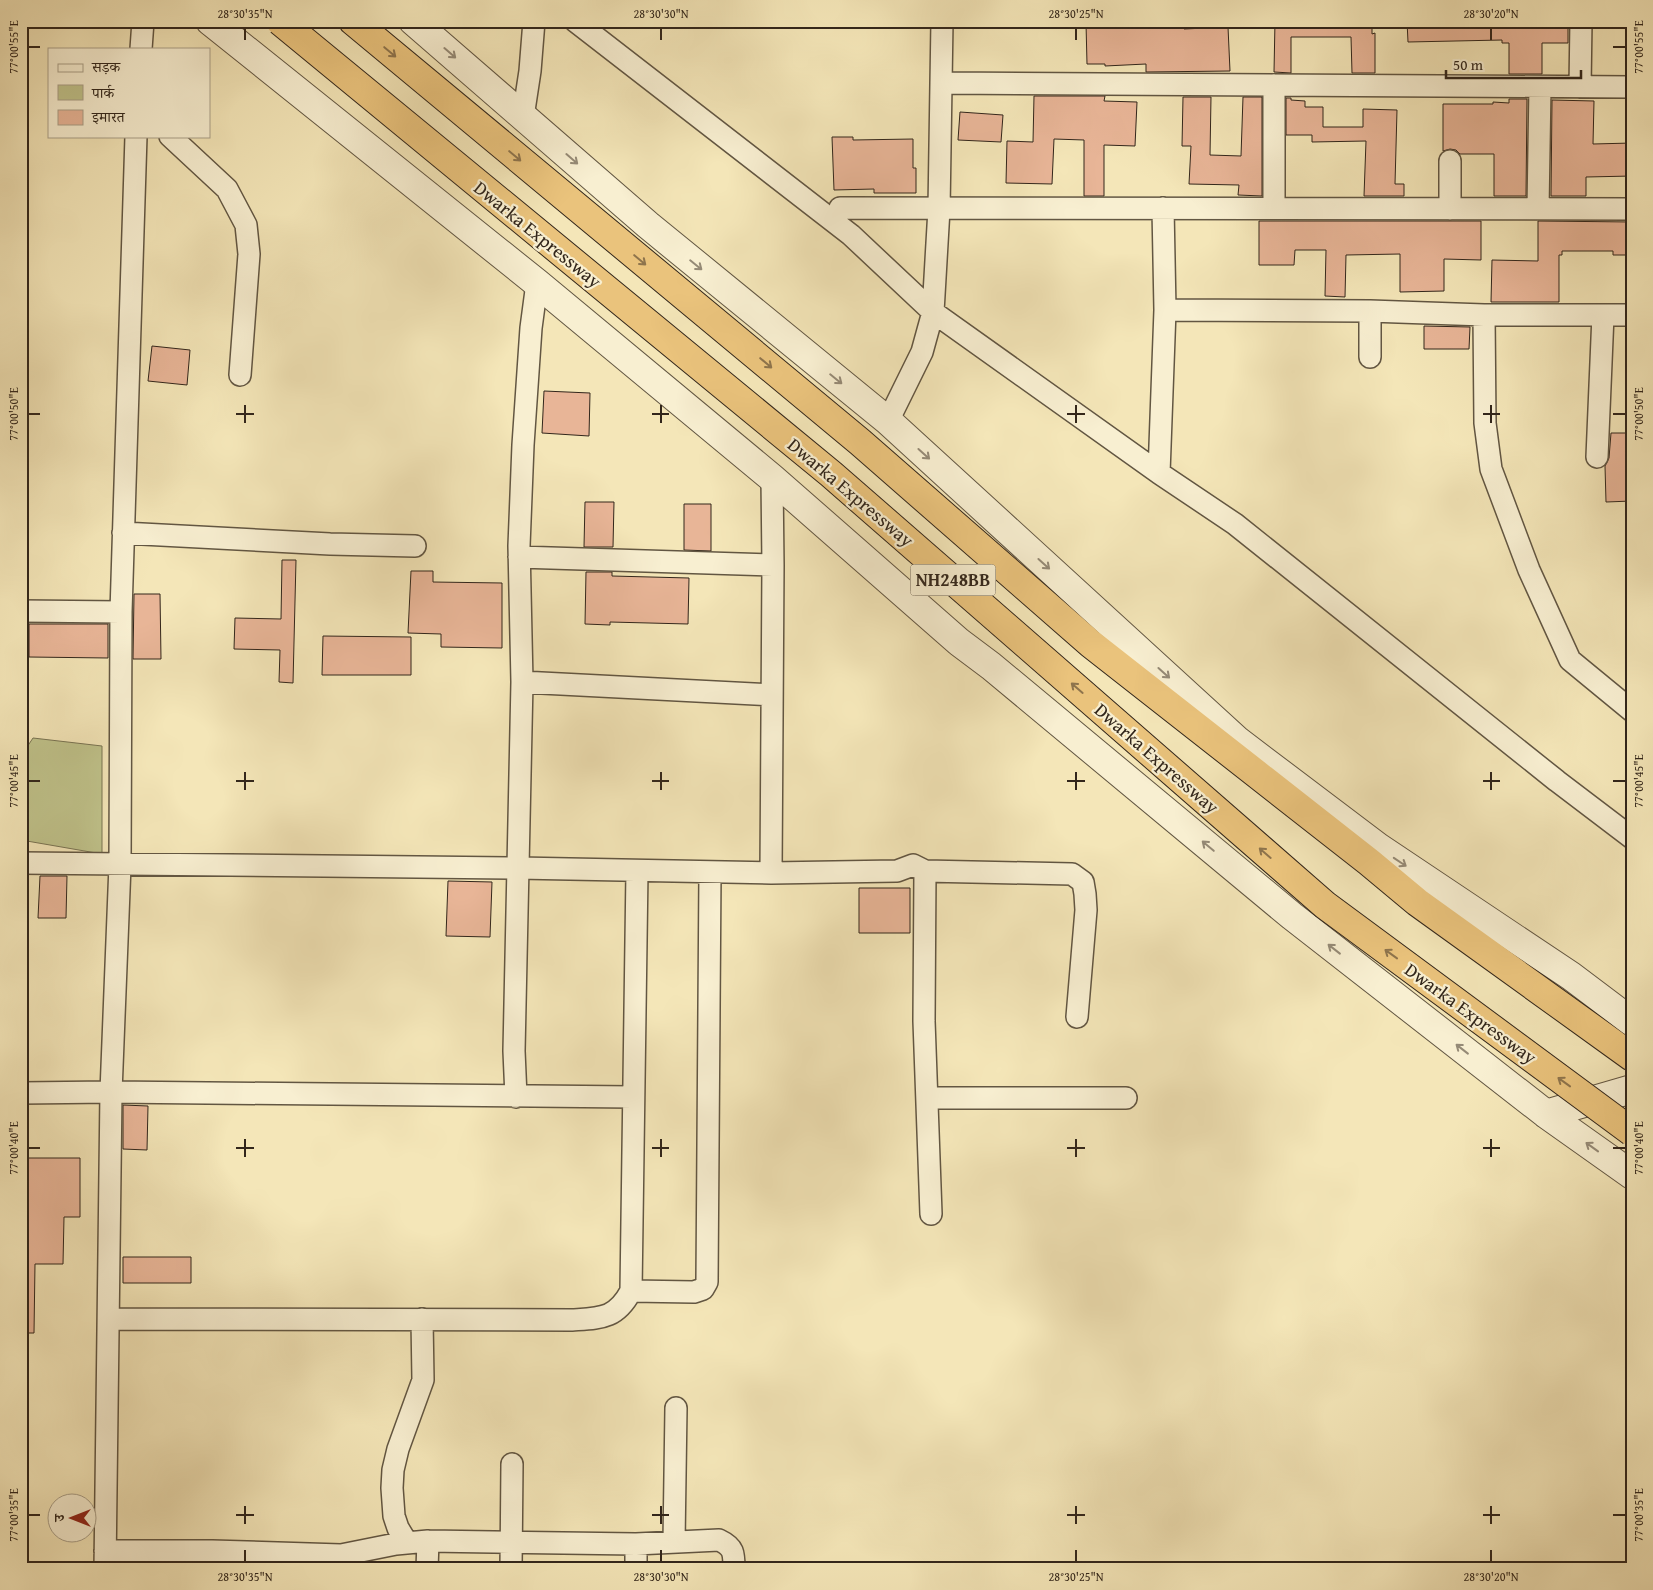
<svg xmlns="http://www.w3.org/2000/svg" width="1653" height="1590" font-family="'Gentium Book Plus','Noto Serif Devanagari',serif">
  <rect width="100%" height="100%" fill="#f4e6b8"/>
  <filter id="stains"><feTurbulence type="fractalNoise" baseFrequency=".004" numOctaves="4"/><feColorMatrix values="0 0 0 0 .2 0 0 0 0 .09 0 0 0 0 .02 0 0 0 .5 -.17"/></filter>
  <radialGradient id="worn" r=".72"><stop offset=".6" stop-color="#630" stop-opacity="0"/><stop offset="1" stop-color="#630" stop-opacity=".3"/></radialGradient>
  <!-- green -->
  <path fill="#c0c38b" stroke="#797453" d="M33 738 102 746V854L21 840V756Z"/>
  <!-- building -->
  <path fill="#e8b597" stroke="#32261b" d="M1129 21H1183L1184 29 1228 27 1230 71 1146 72V64L1105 66V64H1087L1086 23Z
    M1275 21H1372V34L1375 33V73H1352L1351 37H1291V73L1274 72Z
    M1407 21H1568V43H1542V74H1509V43H1502V40L1408 42Z
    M1034 96H1105L1104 101 1137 102 1135 146 1104 145V196H1084V140L1054 139 1052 184 1006 183 1007 141 1033 142Z
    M1183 97H1211L1210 155 1241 156 1243 97H1262V196L1238 195 1239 185 1189 184 1191 146H1182Z
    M1286 98H1291V100L1305 101V107H1323V127H1363V109L1397 110 1395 184H1404V196H1364L1366 141 1312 142V135H1286Z
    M1509 99H1527L1526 196H1494V154H1460L1456 150 1450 149 1443 151V104H1493V102L1509 103Z
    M1552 100 1594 101 1593 144 1632 143V176L1586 177V196H1551Z
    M960 112 1003 115 1001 142 958 140Z
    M832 137H853V140L913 139V168H916V193H874V189L834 190Z
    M1259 221H1481V260L1444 259V291L1400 292V254L1346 255 1345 297 1325 296 1326 250H1295L1294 265H1259Z
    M1538 221 1632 222V255H1613V251H1562V255H1559V302H1491L1492 260 1538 261Z
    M1424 326 1470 327 1469 349H1424Z
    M152 346 190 350 187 385 148 381Z
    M544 391 590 393 589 436 542 433Z
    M1611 433H1632V501L1606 502 1605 466 1609 458Z
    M585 502H614L613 547H584Z
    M684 504H711V551L684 550Z
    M282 560H296L293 683 279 682 280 650 234 649 235 618 281 619Z
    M411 571H433V582L502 583V648L441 647V634L408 633Z
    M586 572H612V576L689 578 688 624 610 622V625L585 624Z
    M134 594H160L161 659H133Z
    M29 624H108V658L29 657Z
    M323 636 411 637V675H322Z
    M40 876H67L66 918H38Z
    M448 881 492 882 490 937 446 936Z
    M859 888H910V933H859Z
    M123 1105 148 1106 147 1150 123 1149Z
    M21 1158H80V1217H64L63 1264H35L34 1333H21Z
    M123 1257H191V1283H123Z"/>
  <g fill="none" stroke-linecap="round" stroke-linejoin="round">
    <defs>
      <path id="minor" d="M575 21 851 235 933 312 1159 473 1235 524 1557 781 1632 838
        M141 49 143 21
        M941 83 1632 87
        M1580 87 1581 21
        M523 117 530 71 534 21
        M170 136 227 189 246 225 249 254 240 375
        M1450 161V209
        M840 208 1632 209
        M1274 208V85
        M1538 209 1540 87
        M1165 310 1370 311 1484 315H1632
        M1370 311V357
        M1484 315 1485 423 1491 469 1529 570 1570 660 1632 711
        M888 421 922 352 933 312 939 209 942 21
        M1597 457 1603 315
        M1159 473 1165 310 1163 208
        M123 533 330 544 415 546
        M519 557 773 565
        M21 611 121 612 136 136
        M522 682 772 695
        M21 863 518 868 771 873 897 871 913 865 925 871 1072 874 1083 882 1085 894 1086 910 1077 1017
        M925 871 924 1021 931 1214
        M771 873 773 565 772 478
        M21 1093 111 1092 633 1097
        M516 1097 514 1051 522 682 519 546 523 445 531 328 537 283
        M927 1098H1126
        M631 1291 694 1292 703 1289 707 1282 710 872
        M109 1319 572 1320C601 1318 616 1319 631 1291L637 871
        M674 1542 676 1408
        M407 1543 398 1528 394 1516 392 1488 393 1470 398 1449 423 1380 422 1319
        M105 1551H212L341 1555 396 1544 428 1541 636 1544 719 1540C734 1547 734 1553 734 1569
        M105 1569 111 1092 120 865 121 612
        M427 1569 428 1541
        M511 1569 512 1464
        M636 1569V1544"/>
      <path id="tertiary" d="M210 21 537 283 772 478 959 642 991 666 1292 916 1546 1114 1632 1175
        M413 21 648 225 888 421 1238 741 1378 847 1571 976 1632 1022
        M1546 1114 1632 1089"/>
      <path id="trunk" d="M353 21 860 442 1091 644 1369 862 1417 902 1632 1057"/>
    </defs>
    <!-- minor casing -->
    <use href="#minor" stroke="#625642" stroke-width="24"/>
    <!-- tertiary casing -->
    <use href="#tertiary" stroke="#625642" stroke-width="30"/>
    <!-- trunk casing -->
    <use href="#trunk" stroke="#32261b" stroke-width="30"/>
    <!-- minor -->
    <use href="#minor" stroke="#f8efd1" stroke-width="21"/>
    <!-- tertiary -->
    <use href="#tertiary" stroke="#f8efd1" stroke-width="28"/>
    <!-- trunk -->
    <use href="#trunk" stroke="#eac37c" stroke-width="28"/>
    <defs>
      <path id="trunk-bridge" d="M280 21 831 474 1325 905 1632 1132"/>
    </defs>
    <!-- trunk-bridge casing -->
    <use href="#trunk-bridge" stroke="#32261b" stroke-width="30" stroke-linecap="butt"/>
    <!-- trunk-bridge -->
    <use href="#trunk-bridge" stroke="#eac37c" stroke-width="28"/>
  </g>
  <!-- one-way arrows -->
  <defs><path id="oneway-shaft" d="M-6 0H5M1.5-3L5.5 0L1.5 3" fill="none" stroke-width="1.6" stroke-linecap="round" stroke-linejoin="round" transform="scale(1.25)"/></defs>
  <g stroke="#8e744c">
    <use href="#oneway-shaft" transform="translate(390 52) rotate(40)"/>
    <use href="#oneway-shaft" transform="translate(515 156) rotate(40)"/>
    <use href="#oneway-shaft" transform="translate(640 260) rotate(40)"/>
    <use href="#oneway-shaft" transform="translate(766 363) rotate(40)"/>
    <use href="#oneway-shaft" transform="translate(1077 688) rotate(-139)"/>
    <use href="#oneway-shaft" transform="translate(1265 853) rotate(-139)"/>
    <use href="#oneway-shaft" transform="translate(1391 954) rotate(-144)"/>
    <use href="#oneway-shaft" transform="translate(1564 1082) rotate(-144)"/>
  </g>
  <g stroke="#958a76">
    <use href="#oneway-shaft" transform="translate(450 53) rotate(41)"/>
    <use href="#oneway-shaft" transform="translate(572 159) rotate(41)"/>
    <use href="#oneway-shaft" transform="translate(696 265) rotate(39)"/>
    <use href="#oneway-shaft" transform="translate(836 379) rotate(39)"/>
    <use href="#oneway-shaft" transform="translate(924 454) rotate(42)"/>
    <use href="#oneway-shaft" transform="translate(1044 564) rotate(42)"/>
    <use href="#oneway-shaft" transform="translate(1164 673) rotate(42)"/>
    <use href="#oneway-shaft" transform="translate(1208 846) rotate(-140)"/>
    <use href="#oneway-shaft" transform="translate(1400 862) rotate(34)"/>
    <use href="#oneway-shaft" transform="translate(1334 949) rotate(-142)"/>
    <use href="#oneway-shaft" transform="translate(1462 1049) rotate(-142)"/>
    <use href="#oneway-shaft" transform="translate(1592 1147) rotate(-144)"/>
  </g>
  <!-- ticks -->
  <path fill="none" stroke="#32261b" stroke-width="2" d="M245 28V40M661 28V40M1076 28V40M1491 28V40M28 47H40M1613 47H1626M245 405V423M661 405V423M1076 405V423M1491 405V423M28 414H40M236 414H254M652 414H669M1067 414H1085M1483 414H1500M1613 414H1626M245 772V790M661 772V790M1076 772V790M1491 772V790M28 781H40M236 781H254M652 781H669M1067 781H1085M1483 781H1500M1613 781H1626M245 1139V1157M661 1139V1157M1076 1139V1157M1491 1139V1157M28 1148H40M236 1148H254M652 1148H669M1067 1148H1085M1483 1148H1500M1613 1148H1626M245 1506V1524M661 1506V1524M1076 1506V1524M1491 1506V1524M28 1515H40M236 1515H254M652 1515H669M1067 1515H1085M1483 1515H1500M1613 1515H1626M245 1550V1562M661 1550V1562M1076 1550V1562M1491 1550V1562"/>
  <g text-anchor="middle" stroke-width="4.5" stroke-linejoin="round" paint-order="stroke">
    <!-- shield labels -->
    <rect fill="#f8efd1" stroke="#6d6252" stroke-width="1" x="910.5" y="564.5" width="85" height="31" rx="4"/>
    <g font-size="18" font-weight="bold" fill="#32261b">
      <text x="953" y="586">NH248BB</text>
    </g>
    <!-- street labels -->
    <g font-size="19" fill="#32261b" stroke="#f8efd1">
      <text transform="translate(538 234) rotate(39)" y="7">Dwarka Expressway</text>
      <text transform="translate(851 492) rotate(40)" y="7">Dwarka Expressway</text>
      <text transform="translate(1157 758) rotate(41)" y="7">Dwarka Expressway</text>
      <text transform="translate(1471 1013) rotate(36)" y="7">Dwarka Expressway</text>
    </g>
  </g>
  <!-- margin -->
  <rect width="1653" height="1590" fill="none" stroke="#f4e6b8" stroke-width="55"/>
  <!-- legend -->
  <rect x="48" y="48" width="162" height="90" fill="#f8efd1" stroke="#a99f88"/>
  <rect x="58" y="64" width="25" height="8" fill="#f8efd1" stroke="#a99f88"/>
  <text x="92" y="72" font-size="15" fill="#32261b">सड़क</text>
  <rect x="58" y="85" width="25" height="15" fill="#c0c38b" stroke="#a99f88"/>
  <text x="92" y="98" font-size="15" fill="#32261b">पार्क</text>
  <rect x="58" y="110" width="25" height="15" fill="#e8b597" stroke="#a99f88"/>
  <text x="92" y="122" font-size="15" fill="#32261b">इमारत</text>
  <!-- north arrow -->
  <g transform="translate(72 1518) rotate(270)"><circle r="24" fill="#f8efd1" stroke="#a99f88"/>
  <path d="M0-4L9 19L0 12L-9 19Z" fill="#8f2418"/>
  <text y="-8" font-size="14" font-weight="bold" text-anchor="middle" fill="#32261b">उ</text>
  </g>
  <!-- scale -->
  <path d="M1446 70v8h135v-8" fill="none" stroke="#32261b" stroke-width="2.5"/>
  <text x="1453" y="70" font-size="15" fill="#32261b" stroke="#f8efd1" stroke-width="4" paint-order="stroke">50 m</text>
  <rect x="28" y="28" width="1598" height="1534" fill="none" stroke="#32261b" stroke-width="2"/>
  <g font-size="12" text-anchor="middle" fill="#32261b">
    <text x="245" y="18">28°30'35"N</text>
    <text x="661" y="18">28°30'30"N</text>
    <text x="1076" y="18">28°30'25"N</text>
    <text x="1491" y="18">28°30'20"N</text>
    <text transform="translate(1639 47) rotate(-90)" y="4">77°00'55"E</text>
    <text transform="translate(14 47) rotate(-90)" y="4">77°00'55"E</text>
    <text transform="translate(1639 414) rotate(-90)" y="4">77°00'50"E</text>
    <text transform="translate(14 414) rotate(-90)" y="4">77°00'50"E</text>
    <text transform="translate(1639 781) rotate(-90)" y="4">77°00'45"E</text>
    <text transform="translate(14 781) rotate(-90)" y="4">77°00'45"E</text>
    <text transform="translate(1639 1148) rotate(-90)" y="4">77°00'40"E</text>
    <text transform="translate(14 1148) rotate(-90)" y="4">77°00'40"E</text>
    <text transform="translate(1639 1515) rotate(-90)" y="4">77°00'35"E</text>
    <text transform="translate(14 1515) rotate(-90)" y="4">77°00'35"E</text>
    <text x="245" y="1581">28°30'35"N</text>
    <text x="661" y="1581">28°30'30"N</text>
    <text x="1076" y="1581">28°30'25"N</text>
    <text x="1491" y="1581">28°30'20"N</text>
  </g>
  <rect width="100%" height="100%" filter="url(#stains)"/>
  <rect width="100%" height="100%" fill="url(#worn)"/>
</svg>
